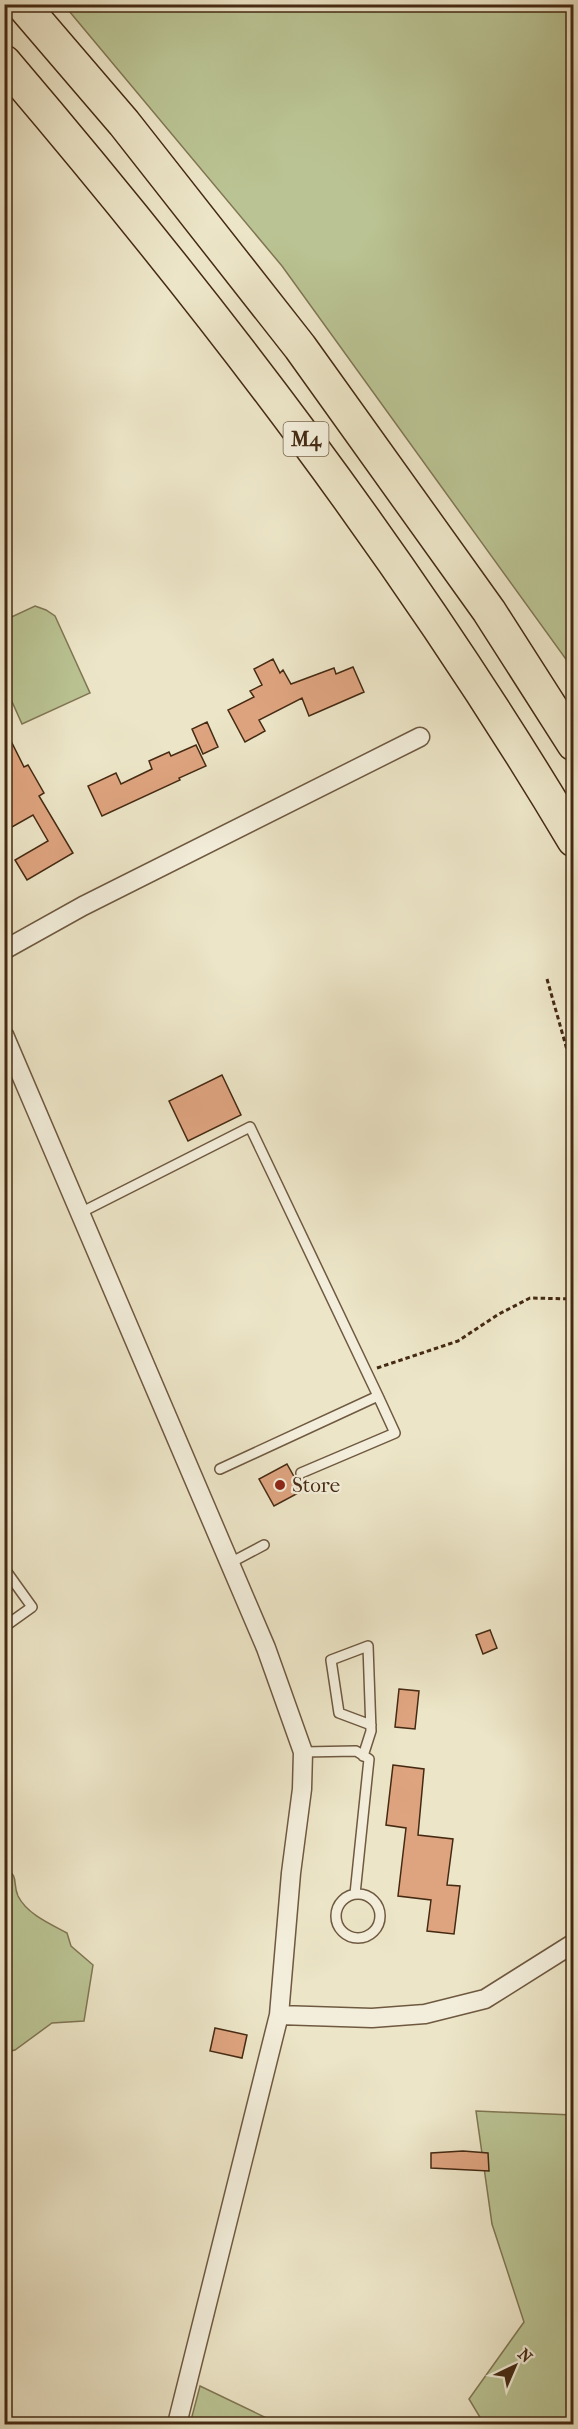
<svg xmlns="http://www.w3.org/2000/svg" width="578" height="2429" font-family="'IM FELL French Canon',serif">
  <rect width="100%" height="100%" fill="#ece5c7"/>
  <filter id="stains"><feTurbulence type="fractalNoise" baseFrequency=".00333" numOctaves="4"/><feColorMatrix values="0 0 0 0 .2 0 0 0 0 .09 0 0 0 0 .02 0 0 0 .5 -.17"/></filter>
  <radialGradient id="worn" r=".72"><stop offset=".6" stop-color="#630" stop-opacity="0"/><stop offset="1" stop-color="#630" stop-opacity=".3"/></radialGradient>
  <!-- green -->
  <path fill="#bac393" stroke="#807653" stroke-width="1.5" d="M64 5H573V669L282 266Z
    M35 606 46 610 55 616 90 693 22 724 5 686V620Z
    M5 1867C20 1878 12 1882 18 1896 27 1914 50 1924 67 1933L71 1946 93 1965 84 2021 52 2023 15 2050 5 2052Z
    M476 2111 573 2115V2424H484L469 2399 524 2322 492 2224Z
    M200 2386 279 2424H190Z"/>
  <!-- building -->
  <path fill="#dea47f" stroke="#452a13" stroke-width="1.5" d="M273 659 280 673 283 670 291 684 334 668 336 674 353 667 364 692 309 716 302 698 259 720 265 731 245 742 228 710 254 697 250 691 262 685 254 669Z
    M207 722 218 747 203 754 192 729Z
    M4 727 24 767 28 765 44 793 39 796 73 853 27 880 15 860 48 841 33 815 12 827 4 813Z
    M196 745 206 766 179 778 180 780 102 816 88 786 116 773 121 784 152 769 149 761 169 752 171 756Z
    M222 1075 241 1115 188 1141 169 1101Z
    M287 1464 302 1491 274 1506 259 1479Z
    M490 1630 497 1648 483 1654 476 1635Z
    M399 1689 419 1691 415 1729 395 1727Z
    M393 1765 424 1769 418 1835 453 1839 447 1885 460 1886 454 1934 427 1931 431 1900 398 1896 406 1828 386 1825Z
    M215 2028 247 2035 242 2058 210 2051Z
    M463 2151 488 2153 489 2171 431 2168V2153Z"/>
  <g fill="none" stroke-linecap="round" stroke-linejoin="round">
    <defs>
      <path id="lane" d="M80 1213 250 1127 378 1396 220 1469
        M301 1473 395 1433 378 1396
        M230 1563 264 1545
        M4 1568 32 1607 4 1627
        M303 1752 356 1751 369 1759 355 1894
        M363 1756 371 1731 368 1646 331 1660 339 1713 371 1725
        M336 1916a22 22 0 1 1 44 0a22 22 0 1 1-44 0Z"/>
      <path id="street" d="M4 950 83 906 420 737
        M4 1035 266 1648 303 1752 302 1789 291 1873 279 2015 177 2424
        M279 2015 372 2018 425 2014 485 1999 574 1943"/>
      <path id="highway" d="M22 4 124 123 300 347 489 611 574 744
        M4 62C213 307 409 563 574 840"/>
    </defs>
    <!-- lane casing -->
    <use href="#lane" stroke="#6f5940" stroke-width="12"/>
    <!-- street casing -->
    <use href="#street" stroke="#6f5940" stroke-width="21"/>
    <!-- highway casing -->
    <use href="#highway" stroke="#452a13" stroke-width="36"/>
    <!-- path -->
    <path stroke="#452a13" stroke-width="3" stroke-dasharray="4.5 3" stroke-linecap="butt" d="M547 979 571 1064 574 1090
      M377 1368 458 1341 499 1314 530 1298 574 1299"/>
    <!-- lane -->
    <use href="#lane" stroke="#f3eedb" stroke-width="9"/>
    <!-- street -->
    <use href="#street" stroke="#f3eedb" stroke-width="18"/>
    <!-- highway -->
    <use href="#highway" stroke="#ece5c7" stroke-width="33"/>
  </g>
  <!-- markers -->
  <circle fill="#8f2418" stroke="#f3eedb" stroke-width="2" cx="280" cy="1485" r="6"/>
  <g text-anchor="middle" stroke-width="4.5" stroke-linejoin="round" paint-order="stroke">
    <!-- shield labels -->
    <rect fill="#f3eedb" stroke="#79654f" stroke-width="1.5" x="283.5" y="422" width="45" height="34" rx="4.5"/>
    <g font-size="20" font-weight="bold" fill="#452a13">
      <text x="306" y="446">M4</text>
    </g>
    <!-- poi labels -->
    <g font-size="21" fill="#452a13" stroke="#f3eedb" text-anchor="start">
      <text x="292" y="1492">Store</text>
    </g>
  </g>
  <!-- margin -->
  <rect width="578" height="2429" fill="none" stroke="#ece5c7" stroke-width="24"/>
  <rect x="6" y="6" width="566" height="2417" fill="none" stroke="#452a13" stroke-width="3"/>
  <rect x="12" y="12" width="554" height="2405" fill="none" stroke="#452a13" stroke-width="1.5"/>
  <!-- north arrow -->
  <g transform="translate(515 2366) rotate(44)" stroke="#f3eedb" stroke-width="4.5" paint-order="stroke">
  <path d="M0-4.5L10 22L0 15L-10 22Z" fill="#452a13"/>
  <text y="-9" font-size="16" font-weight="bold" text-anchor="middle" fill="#452a13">N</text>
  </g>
  <rect width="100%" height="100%" filter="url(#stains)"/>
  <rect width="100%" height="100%" fill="url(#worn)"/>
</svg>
